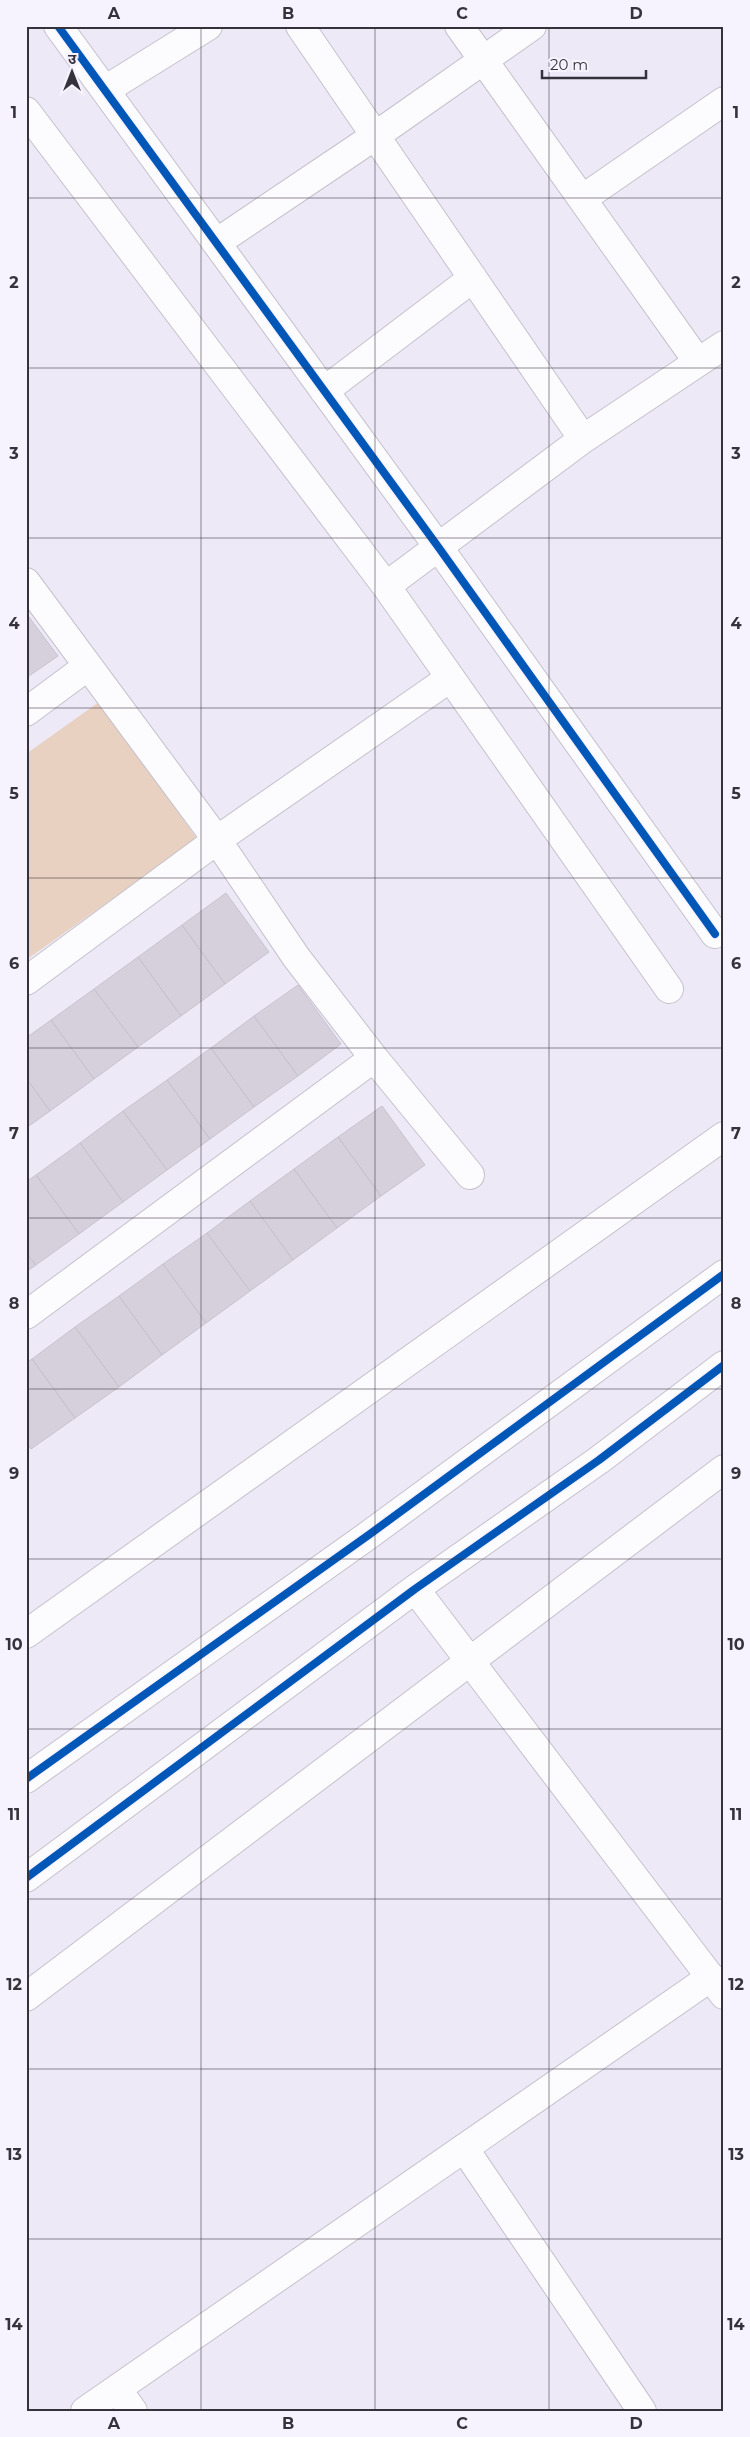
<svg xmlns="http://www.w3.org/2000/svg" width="750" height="2437" font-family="Montserrat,'Noto Sans Devanagari',sans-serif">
  <rect width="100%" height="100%" fill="#eee9f7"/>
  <!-- green -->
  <path fill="#e9d1c2" d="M99 702 197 839 26 960V754Z"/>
  <!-- building -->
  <path fill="#d5d0dc" stroke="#c7c3ce" d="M26 613 58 656 26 678Z
    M226 893 269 952 225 984 182 925Z
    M182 925 225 984 181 1016 138 957Z
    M138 957 181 1016 138 1047 94 989Z
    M298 985 341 1044 298 1076 254 1016Z
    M94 989 138 1047 94 1079 51 1020Z
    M254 1016 298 1076 254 1107 211 1048Z
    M51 1020 94 1079 50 1111 26 1078V1038Z
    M211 1048 254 1107 210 1139 167 1080Z
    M26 1078 50 1111 26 1128Z
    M167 1080 210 1139 167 1170 123 1111Z
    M382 1106 425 1165 381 1196 338 1137Z
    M123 1111 167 1170 123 1202 80 1143Z
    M338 1137 381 1196 337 1228 294 1169Z
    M80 1143 123 1202 79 1234 36 1175Z
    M294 1169 337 1228 293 1260 250 1201Z
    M36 1175 79 1234 36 1265 26 1253V1182Z
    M250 1201 293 1260 250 1291 207 1233Z
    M207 1233 250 1291 206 1323 163 1264Z
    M26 1253 36 1265 26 1272Z
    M163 1264 206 1323 162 1355 119 1296Z
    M119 1296 162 1355 119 1387 75 1327Z
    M75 1327 119 1387 75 1418 32 1359Z
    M32 1359 75 1418 31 1449 26 1443V1363Z"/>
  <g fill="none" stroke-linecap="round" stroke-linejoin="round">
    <defs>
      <path id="street" d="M58 26 439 548 715 934
        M300 26 583 439
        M459 26 698 362
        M105 90 208 26
        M26 111 386 586 669 989
        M582 199 724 101
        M216 243 375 136 532 26
        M324 391 473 278
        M26 582 217 840 296 957 374 1058 470 1175
        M386 586 583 439 724 345
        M26 712 88 666
        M26 981 217 840 450 678
        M26 1315 374 1058
        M26 1634 724 1136
        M26 1997 724 1469
        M464 2148 642 2411
        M117 2389 133 2411
        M85 2411 711 1977"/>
      <path id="secondary" d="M415 1589 724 1995
        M26 1779 370 1534 724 1274
        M26 1878 415 1589 599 1460 724 1365"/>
    </defs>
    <!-- street casing -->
    <use href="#street" stroke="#c5c1cc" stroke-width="30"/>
    <!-- secondary casing -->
    <use href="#secondary" stroke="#c5c1cc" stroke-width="30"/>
    <!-- street -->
    <use href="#street" stroke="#fcfcfe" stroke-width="28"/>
    <!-- secondary -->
    <use href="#secondary" stroke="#fcfcfe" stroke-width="28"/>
    <defs>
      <path id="cycleway" d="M58 26 439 548 715 934
        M26 1779 370 1534 724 1274
        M26 1878 415 1589 599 1460 724 1365"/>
    </defs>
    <!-- cycleway casing -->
    <use href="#cycleway" stroke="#f7f3fe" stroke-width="11"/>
    <!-- cycleway -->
    <use href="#cycleway" stroke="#0057b8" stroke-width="8"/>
  </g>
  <!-- grid -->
  <path fill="none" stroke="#36323c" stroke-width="1" stroke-opacity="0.55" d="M201 26V2411M375 26V2411M549 26V2411M26 198H724M26 368H724M26 538H724M26 708H724M26 878H724M26 1048H724M26 1218H724M26 1389H724M26 1559H724M26 1729H724M26 1899H724M26 2069H724M26 2239H724"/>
  <!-- border -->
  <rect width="750" height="2437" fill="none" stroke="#f7f3fe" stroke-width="55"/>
  <!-- north arrow -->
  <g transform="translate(72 72)" stroke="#f7f3fe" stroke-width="4" paint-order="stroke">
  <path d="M0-4L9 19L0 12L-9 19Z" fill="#36323c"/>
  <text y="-8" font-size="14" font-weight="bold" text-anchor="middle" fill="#36323c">उ</text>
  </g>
  <!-- scale -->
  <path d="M542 70v8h104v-8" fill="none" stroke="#36323c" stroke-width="2.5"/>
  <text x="550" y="70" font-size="15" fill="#36323c" stroke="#f7f3fe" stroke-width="4" paint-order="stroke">20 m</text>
  <rect x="28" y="28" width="694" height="2382" fill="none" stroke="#36323c" stroke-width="2"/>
  <g font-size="16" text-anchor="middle" font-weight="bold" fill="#36323c">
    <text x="114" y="19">A</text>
    <text x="288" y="19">B</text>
    <text x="462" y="19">C</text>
    <text x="636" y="19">D</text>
    <text x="14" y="118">1</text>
    <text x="736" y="118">1</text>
    <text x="14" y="288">2</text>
    <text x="736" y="288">2</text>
    <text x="14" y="459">3</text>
    <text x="736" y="459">3</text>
    <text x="14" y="629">4</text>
    <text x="736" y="629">4</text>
    <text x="14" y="799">5</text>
    <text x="736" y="799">5</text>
    <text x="14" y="969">6</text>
    <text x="736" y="969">6</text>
    <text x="14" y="1139">7</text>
    <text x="736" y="1139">7</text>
    <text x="14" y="1309">8</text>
    <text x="736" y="1309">8</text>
    <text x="14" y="1479">9</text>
    <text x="736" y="1479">9</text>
    <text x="14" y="1650">10</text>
    <text x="736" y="1650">10</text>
    <text x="14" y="1820">11</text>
    <text x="736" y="1820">11</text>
    <text x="14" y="1990">12</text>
    <text x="736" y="1990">12</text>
    <text x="14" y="2160">13</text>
    <text x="736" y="2160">13</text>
    <text x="14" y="2330">14</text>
    <text x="736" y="2330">14</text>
    <text x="114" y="2429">A</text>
    <text x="288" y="2429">B</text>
    <text x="462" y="2429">C</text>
    <text x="636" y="2429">D</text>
  </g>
</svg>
